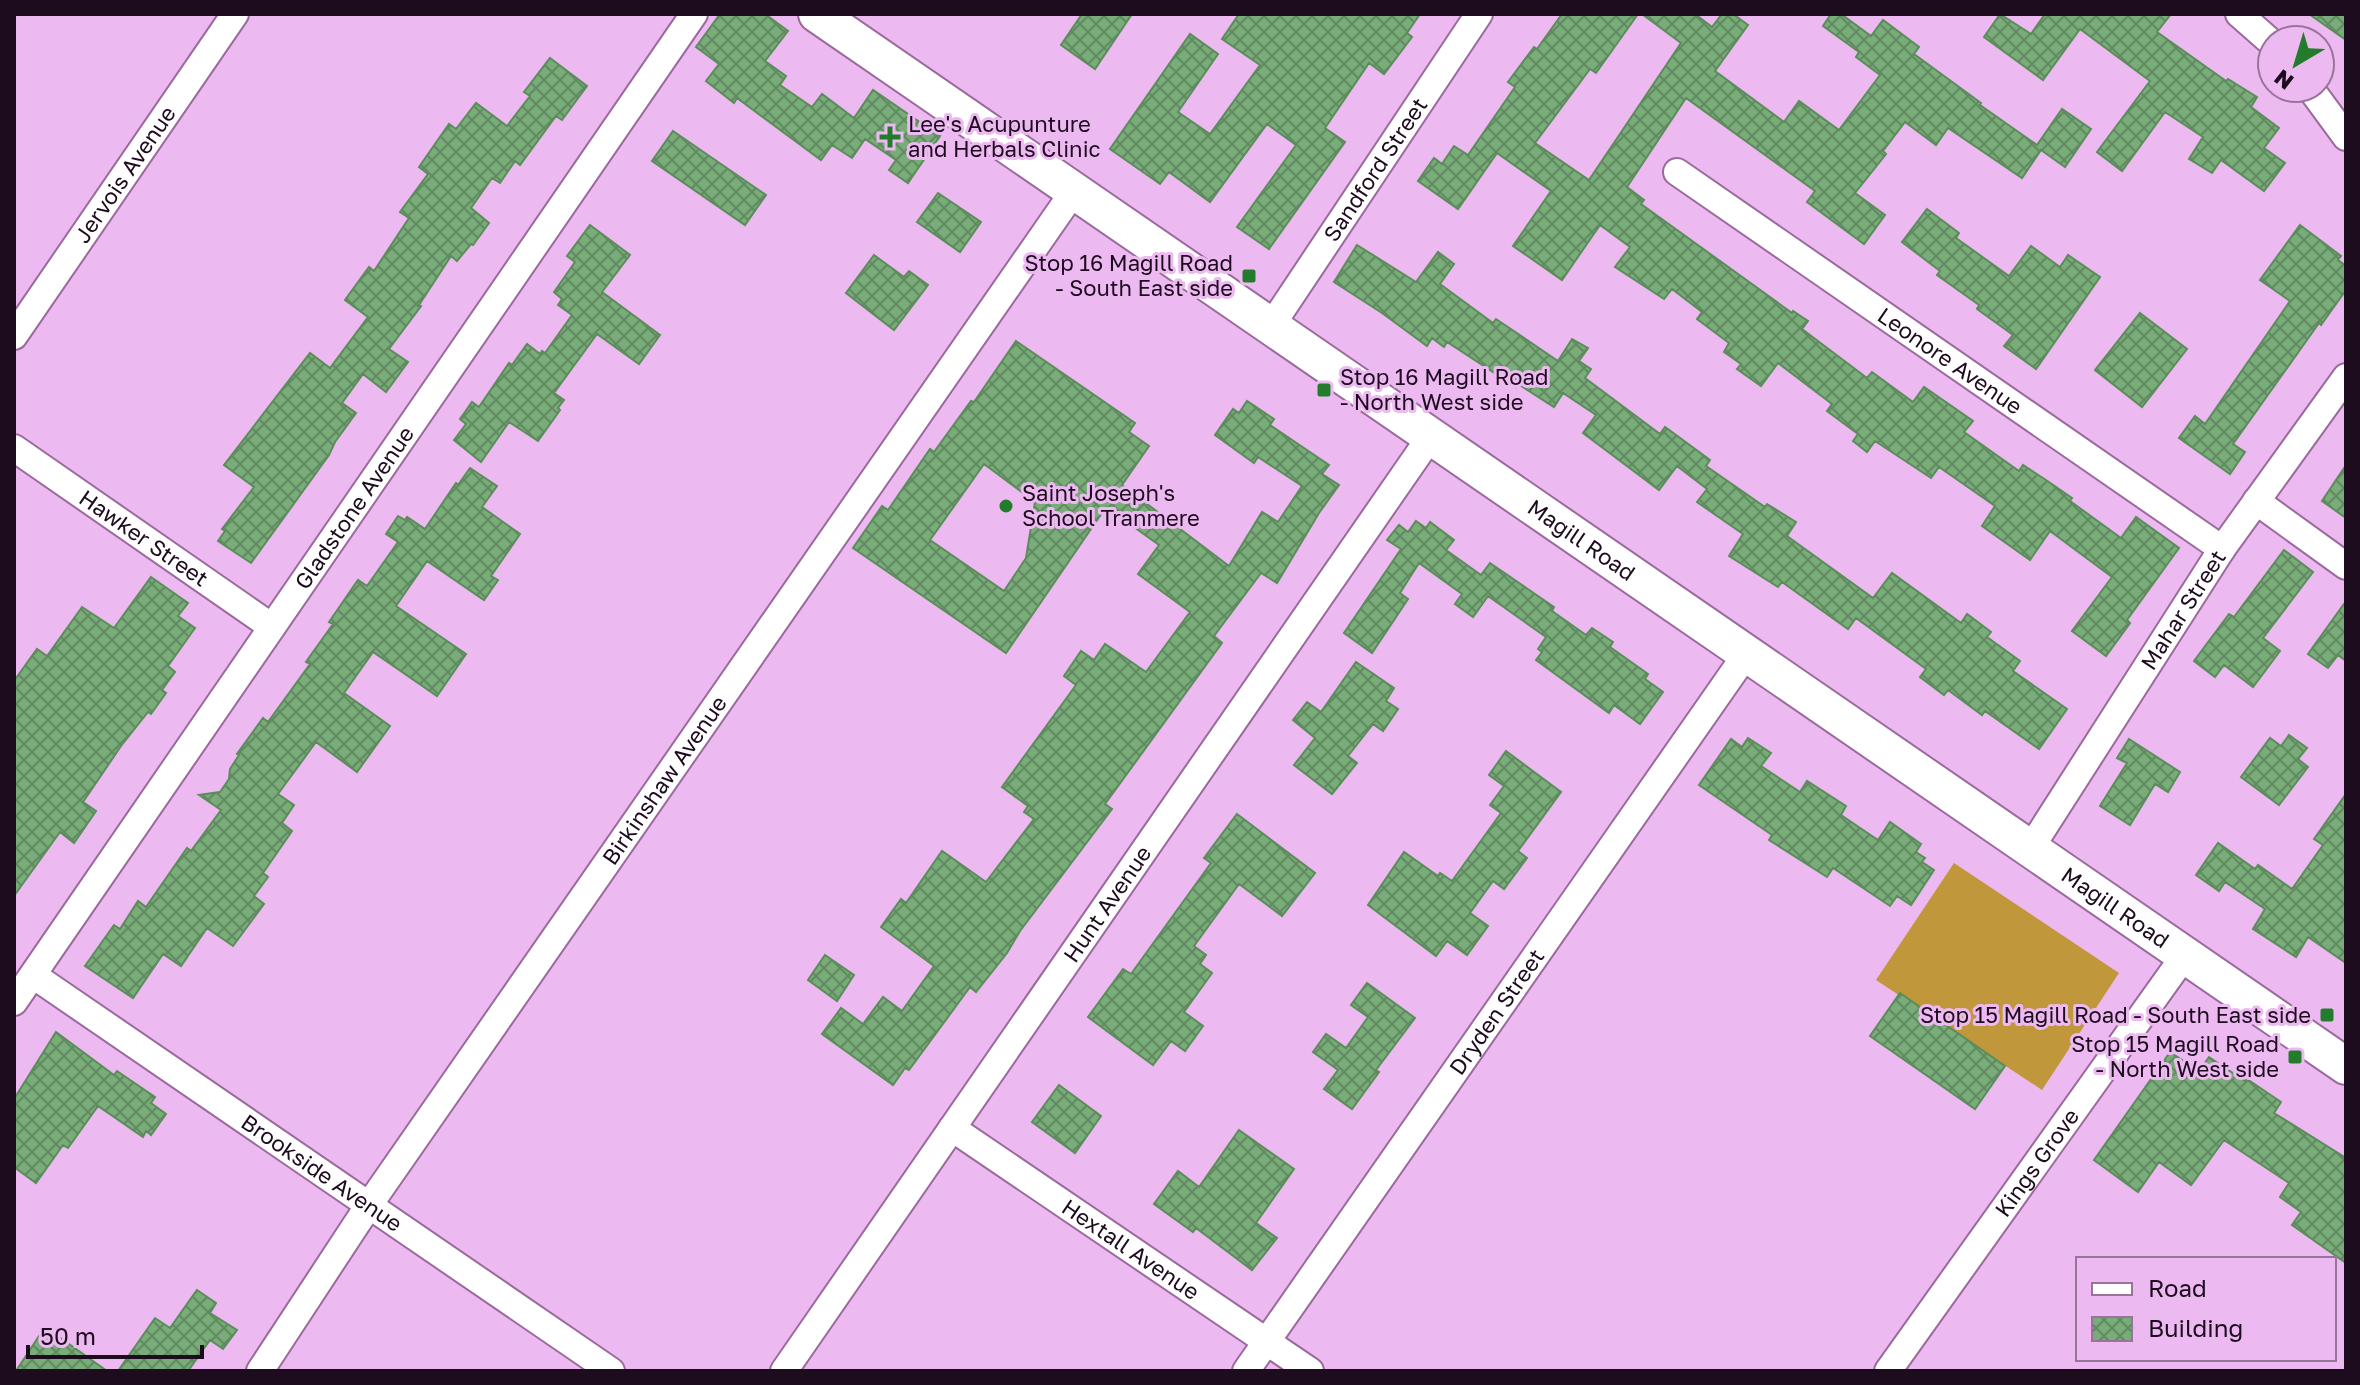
<svg xmlns="http://www.w3.org/2000/svg" width="2360" height="1385" font-family="'Golos Text',sans-serif">
  <defs>
    <pattern id="building-cross-hatch" width="8" height="8" patternUnits="userSpaceOnUse" patternTransform="scale(2)"><rect width="8" height="8" fill="#78ac78"/><path d="M0 0l8 8M0 8l8-8" fill="none" stroke="#628a62"/></pattern>
  </defs>
  <rect width="100%" height="100%" fill="#edb9f1"/>
  <!-- garden -->
  <path fill="#c0973b" d="M1954 863 2119 973 2042 1090 1876 980Z"/>
  <!-- building -->
  <path fill="url(#building-cross-hatch)" stroke="#5a8d5a" stroke-width="2" fill-rule="evenodd" d="M720 14H765L788 31 765 61 786 76 780 85 812 107 822 94 854 118 873 90 940 136 908 183 889 170 896 160 865 139 852 158 832 145 821 160 737 98 734 103 706 81 719 64 696 47Z
    M1082 14H1132L1095 69 1061 45Z
    M1239 14H1420L1407 33 1412 37 1384 74 1369 63 1325 128 1345 142 1269 249 1237 227 1296 145 1267 124 1210 202 1169 172 1160 184 1110 149 1190 34 1218 54 1178 112 1210 134 1260 65 1222 39Z
    M1562 14H1638L1596 73 1590 69 1535 143 1589 180 1681 43 1642 14H1695L1712 27 1722 14H1733L1748 25 1715 71 1784 122 1799 101 1839 130 1880 75 1856 57 1859 52 1823 26 1831 14H1841L1871 36 1883 20 1919 47 1914 54 1981 103 1980 105 2037 145 2062 109 2091 129 2065 167 2041 150 2022 178 1948 128 1936 145 1905 122 1883 151 1886 154 1855 193 1885 215 1864 244 1807 202 1815 191 1686 98 1627 187 1644 200 1641 204 1792 313 1793 311 1808 321 1802 329 1867 378 1872 372 1913 402 1924 387 1973 421 1964 432 2019 471 2023 465 2046 480 2072 498 2070 501 2121 538 2136 517 2179 548 2127 620 2130 623 2106 656 2072 631 2112 577 2050 531 2030 560 1982 526 1995 506 1939 467 1931 478 1875 441 1867 452 1853 441 1858 434 1827 411 1832 404 1778 363 1761 386 1737 369 1741 364 1724 352 1729 343 1697 319 1702 312 1672 289 1664 299 1615 267 1630 247 1600 225 1562 280 1513 246 1551 191 1497 153 1458 209 1418 181 1434 158 1442 164 1454 146 1468 155 1515 87 1508 82 1534 47 1537 49Z
    M2000 14 2031 34 2045 14H2171L2157 32 2226 81 2228 79 2257 97 2251 107 2279 128 2264 148 2285 163 2264 191 2221 160 2212 173 2189 159 2203 137 2165 112 2122 171 2097 152 2150 81 2080 29 2043 80 1984 37Z
    M2309 14H2346V40Z
    M550 58 587 86 562 120 556 116 520 165 515 161 500 183 492 178 471 208 489 223 473 245 471 244 457 261 451 256 419 305 421 306 389 349 408 362 386 392 363 374 342 403 356 413 335 442 329 455 251 563 218 541 225 531 222 529 254 487 224 465 310 353 330 368 368 317 345 300 369 267 374 271 409 218 400 212 428 174 419 167 449 124 456 129 476 103 507 126 530 96 524 92Z
    M673 131 766 195 745 225 652 161Z
    M938 193 981 222 960 252 917 222Z
    M1927 209 1959 233 1956 238 2009 276 2031 246 2060 267 2068 255 2100 277 2036 369 2004 346 2013 335 1977 309 1979 305 1937 275 1940 271 1902 242Z
    M590 225 630 255 602 292 660 335 639 364 597 334 554 393 564 400 558 408 560 410 538 441 509 422 481 462 454 440 466 424 460 419 472 402 479 407 509 363 512 365 527 344 540 354 542 351 545 353 572 315 558 305 562 299 554 292 575 262 567 256Z
    M2300 225 2341 256 2338 260 2346 266V290L2321 325 2319 323 2233 444 2245 452 2230 474 2179 438 2195 416 2205 424 2290 301 2260 280Z
    M1357 245 1416 282 1438 252 1454 264 1440 284 1493 323 1496 319 1558 361 1572 339 1588 348 1579 361 1591 369 1585 378 1660 434 1665 427 1710 460 1706 466 1765 507 1767 504 1796 522 1787 536 1873 598 1892 573 1961 623 1967 614 1991 632 1987 637 2020 661 2013 671 2067 709 2039 749 1985 711 1982 715 1948 690 1944 695 1920 677 1926 669 1856 618 1848 629 1782 582 1778 587 1729 556 1743 534 1697 502 1707 489 1677 466 1659 490 1583 433 1596 415 1563 393 1554 407 1518 384 1516 387 1447 342 1444 347 1432 338 1427 346 1382 313 1334 282Z
    M874 255 904 277 909 271 928 285 894 330 846 293Z
    M2140 313 2187 349 2142 407 2095 370Z
    M1016 341 1135 423 1129 432 1149 446 1122 485 1229 566 1262 512 1278 522 1302 486 1258 457 1254 463 1215 435 1233 409 1239 413 1247 401 1274 419 1270 425 1329 465 1322 474 1339 485 1319 513 1277 583 1261 573 1214 636 1222 643 1105 804 1112 809 1020 931 1007 953 976 992 970 987 909 1070 905 1068 893 1085 822 1034 841 1008 863 1024 883 997 902 1011 934 966 881 927 901 899 906 903 942 851 986 882 1034 819 1024 812 1028 806 1002 787 1076 685 1064 676 1081 651 1094 660 1105 644 1146 672 1190 612 1138 574 1159 545 1106 507 1006 653 853 548 882 506 888 510 930 449 934 452 971 401 974 402ZM984 464 1035 502 1026 558 1004 591 930 540Z
    M2346 465V518L2322 501Z
    M470 468 497 486 482 507 520 534 491 576 498 580 484 600 427 561 396 606 466 654 437 696 373 652 344 693 390 726 357 772 316 742 278 794 294 805 282 823 292 831 263 873 268 877 254 896 264 904 233 946 207 928 181 966 163 954 133 998 85 966 114 925 120 929 138 901 146 907 187 848 191 851 221 810 199 795 220 792 229 779 230 769 239 755 237 754 263 718 268 722 310 664 306 662 333 624 329 622 358 580 367 586 398 542 386 534 398 516 405 520 407 517 425 529 456 483 458 485Z
    M1416 521 1426 528 1430 522 1454 540 1446 550 1481 575 1490 563 1554 607 1552 611 1586 635 1592 628 1613 642 1610 647 1648 674 1645 679 1663 692 1640 724 1614 705 1609 713 1536 660 1542 652 1538 649 1546 637 1488 596 1473 617 1455 604 1462 594 1419 563 1400 593 1408 599 1372 653 1344 633 1401 549 1387 540 1399 525 1408 532Z
    M2284 550 2313 572 2263 638 2280 651 2253 687 2224 665 2215 677 2194 661 2229 614 2234 617Z
    M151 577 188 603 178 616 195 628 168 666 175 672 162 690 166 693 151 714 148 712 121 746 83 802 96 811 74 843 60 832 14 896V681L37 649 47 656 82 607 114 628Z
    M2346 601V661L2338 655 2328 668 2308 654Z
    M1356 662 1394 688 1386 701 1398 709 1383 731 1373 724 1348 756 1357 763 1332 794 1294 765 1315 738 1293 720 1307 702 1321 712Z
    M2289 735 2307 748 2298 759 2308 767 2279 805 2241 777 2270 738 2281 746Z
    M1748 738 1771 753 1761 766 1800 792 1807 781 1846 806 1841 815 1878 840 1890 822 1921 844 1916 852 1925 858 1922 862 1934 870 1911 905 1897 896 1890 906 1833 868 1827 877 1769 840 1772 835 1699 785 1731 739 1742 747Z
    M2129 739 2180 772 2168 792 2155 784 2130 825 2100 806 2127 763 2117 758Z
    M1506 751 1561 792 1518 851 1527 858 1504 889 1493 881 1470 913 1488 926 1467 955 1447 941 1436 956 1368 905 1404 852 1438 876 1440 873 1452 881 1501 813 1490 805 1504 786 1489 775Z
    M2346 794V963L2308 937 2296 957 2253 929 2265 909 2225 882 2219 891 2196 875 2218 843 2255 869 2258 865 2292 889 2323 845 2314 839Z
    M1237 814 1315 873 1282 916 1239 884 1194 946 1206 955 1200 964 1212 973 1184 1012 1203 1026 1185 1051 1171 1041 1153 1065 1088 1017 1123 969 1131 974 1211 863 1204 858Z
    M825 955 854 975 837 1001 808 980Z
    M1367 983 1415 1018 1376 1070 1379 1072 1352 1109 1324 1089 1338 1070 1313 1052 1326 1034 1346 1048 1368 1017 1351 1005Z
    M1900 993 2005 1066 1975 1109 1870 1036Z
    M56 1032 114 1075 117 1071 155 1097 151 1103 166 1114 151 1135 146 1131 143 1137 98 1106 68 1148 63 1145 36 1183 14 1167V1099Z
    M2170 1052 2199 1071 2209 1057 2245 1081 2247 1079 2281 1102 2274 1113 2346 1158V1263L2292 1225 2301 1212 2280 1197 2289 1183 2224 1140 2191 1185 2159 1162 2138 1192 2094 1160Z
    M1059 1085 1101 1116 1075 1153 1032 1122Z
    M1239 1130 1294 1169 1256 1223 1277 1238 1252 1270 1196 1228 1193 1232 1154 1204 1178 1171 1199 1187Z
    M197 1290 216 1303 210 1313 237 1330 223 1349 210 1340 188 1371H118L155 1318 170 1328Z
    M45 1327 107 1371H16Z"/>
  <g fill="none" stroke-linecap="round" stroke-linejoin="round">
    <defs>
      <g id="minor">
        <path d="M2239 14 2272 43"/>
        <path d="M2310 88 2346 137"/>
        <path id="s1" d="M1677 172 2222 549"/>
        <path id="s2" d="M1271 326 1479 14"/>
        <path id="s3" d="M14 336 235 14"/>
        <path id="s4" d="M14 448 272 627"/>
        <path d="M2256 501 2346 566"/>
        <path id="s5" d="M2030 849 2222 549 2346 377"/>
        <path id="s6" d="M33 975 611 1371"/>
        <path id="s7" d="M14 1002 694 14"/>
        <path id="s8" d="M952 1128 1310 1371"/>
        <path id="s9" d="M260 1371 369 1205 1074 191"/>
        <path id="s10" d="M784 1371 1431 436"/>
        <path id="s11" d="M1246 1371 1747 653"/>
        <path id="s12" d="M1888 1371 2185 955"/>
      </g>
      <g id="secondary">
        <path id="s13" d="M817 14 2346 1066"/>
      </g>
    </defs>
    <!-- minor casing -->
    <use href="#minor" stroke="#9a6a9d" stroke-width="30"/>
    <!-- secondary casing -->
    <use href="#secondary" stroke="#9a6a9d" stroke-width="40"/>
    <!-- minor -->
    <use href="#minor" stroke="#fff" stroke-width="26"/>
    <!-- secondary -->
    <use href="#secondary" stroke="#fff" stroke-width="36"/>
  </g>
  <!-- markers -->
  <g fill="#237c2b" stroke="#edb9f1" stroke-width="3">
    <path d="M886 125h8v8h8v8h-8v8h-8v-8h-8v-8h8z"/>
    <rect x="1241" y="268" width="16" height="16" rx="4"/>
    <rect x="1316" y="382" width="16" height="16" rx="4"/>
    <circle cx="1006" cy="506" r="8"/>
    <rect x="2319" y="1007" width="16" height="16" rx="4"/>
    <rect x="2287" y="1049" width="16" height="16" rx="4"/>
  </g>
  <g text-anchor="middle" stroke-width="6" stroke-linejoin="round" paint-order="stroke">
    <!-- poi labels -->
    <g font-size="22" fill="#1d0b1e" stroke="#edb9f1" text-anchor="start">
      <text x="908" y="132">Lee's Acupunture<tspan x="908" dy="25">and Herbals Clinic</tspan></text>
      <text x="1233" y="271" text-anchor="end">Stop 16 Magill Road<tspan x="1233" dy="25">- South East side</tspan></text>
      <text x="1340" y="385">Stop 16 Magill Road<tspan x="1340" dy="25">- North West side</tspan></text>
      <text x="1022" y="501">Saint Joseph's<tspan x="1022" dy="25">School Tranmere</tspan></text>
      <text x="2311" y="1023" text-anchor="end">Stop 15 Magill Road - South East side</text>
      <text x="2279" y="1052" text-anchor="end">Stop 15 Magill Road<tspan x="2279" dy="25">- North West side</tspan></text>
    </g>
    <!-- street labels -->
    <g font-size="22" fill="#1d0b1e" stroke="#edb9f1">
      <text dy="8" stroke="none"><textPath href="#s2" startOffset="188">Sandford Street</textPath></text>
      <text dy="8" stroke="none"><textPath href="#s3" startOffset="196">Jervois Avenue</textPath></text>
      <text dy="8" stroke="none"><textPath href="#s1" startOffset="332">Leonore Avenue</textPath></text>
      <text dy="8" stroke="none"><textPath href="#s7" startOffset="600">Gladstone Avenue</textPath></text>
      <text dy="8" stroke="none"><textPath href="#s4" startOffset="158">Hawker Street</textPath></text>
      <text dy="8" stroke="none"><textPath href="#s13" startOffset="928">Magill Road</textPath></text>
      <text dy="8" stroke="none"><textPath href="#s5" startOffset="284">Mahar Street</textPath></text>
      <text dy="8" stroke="none"><textPath href="#s9" startOffset="716">Birkinshaw Avenue</textPath></text>
      <text dy="8" stroke="none"><textPath href="#s10" startOffset="568">Hunt Avenue</textPath></text>
      <text dy="8" stroke="none"><textPath href="#s13" startOffset="1576">Magill Road</textPath></text>
      <text dy="8" stroke="none"><textPath href="#s11" startOffset="438">Dryden Street</textPath></text>
      <text dy="8" stroke="none"><textPath href="#s12" startOffset="256">Kings Grove</textPath></text>
      <text dy="8" stroke="none"><textPath href="#s6" startOffset="350">Brookside Avenue</textPath></text>
      <text dy="8" stroke="none"><textPath href="#s8" startOffset="216">Hextall Avenue</textPath></text>
    </g>
  </g>
  <!-- border -->
  <rect width="2360" height="1385" fill="none" stroke="#1d0b1e" stroke-width="32"/>
  <!-- legend -->
  <rect x="2076" y="1257" width="260" height="104" fill="#edb9f1" stroke="#9a739d" stroke-width="2"/>
  <rect x="2092" y="1283" width="40" height="12" fill="#ffffff" stroke="#9a739d" stroke-width="2"/>
  <text x="2148" y="1297" font-size="24" fill="#1d0b1e">Road</text>
  <rect x="2092" y="1317" width="40" height="24" fill="url(#building-cross-hatch)" stroke="#9a739d" stroke-width="2"/>
  <text x="2148" y="1337" font-size="24" fill="#1d0b1e">Building</text>
  <!-- north arrow -->
  <g transform="translate(2296 64) rotate(218)"><circle r="38" fill="#edb9f1" stroke="#9a739d" stroke-width="2"/>
  <path d="M0-6L14 30L0 20L-14 30Z" fill="#237c2b"/>
  <text y="-12" font-size="22" font-weight="bold" text-anchor="middle" fill="#1d0b1e">N</text>
  </g>
  <!-- scale -->
  <path d="M28 1345v12h174v-12" fill="none" stroke="#1d0b1e" stroke-width="4"/>
  <text x="40" y="1345" font-size="24" fill="#1d0b1e" stroke="#edb9f1" stroke-width="6" paint-order="stroke">50 m</text>
</svg>
